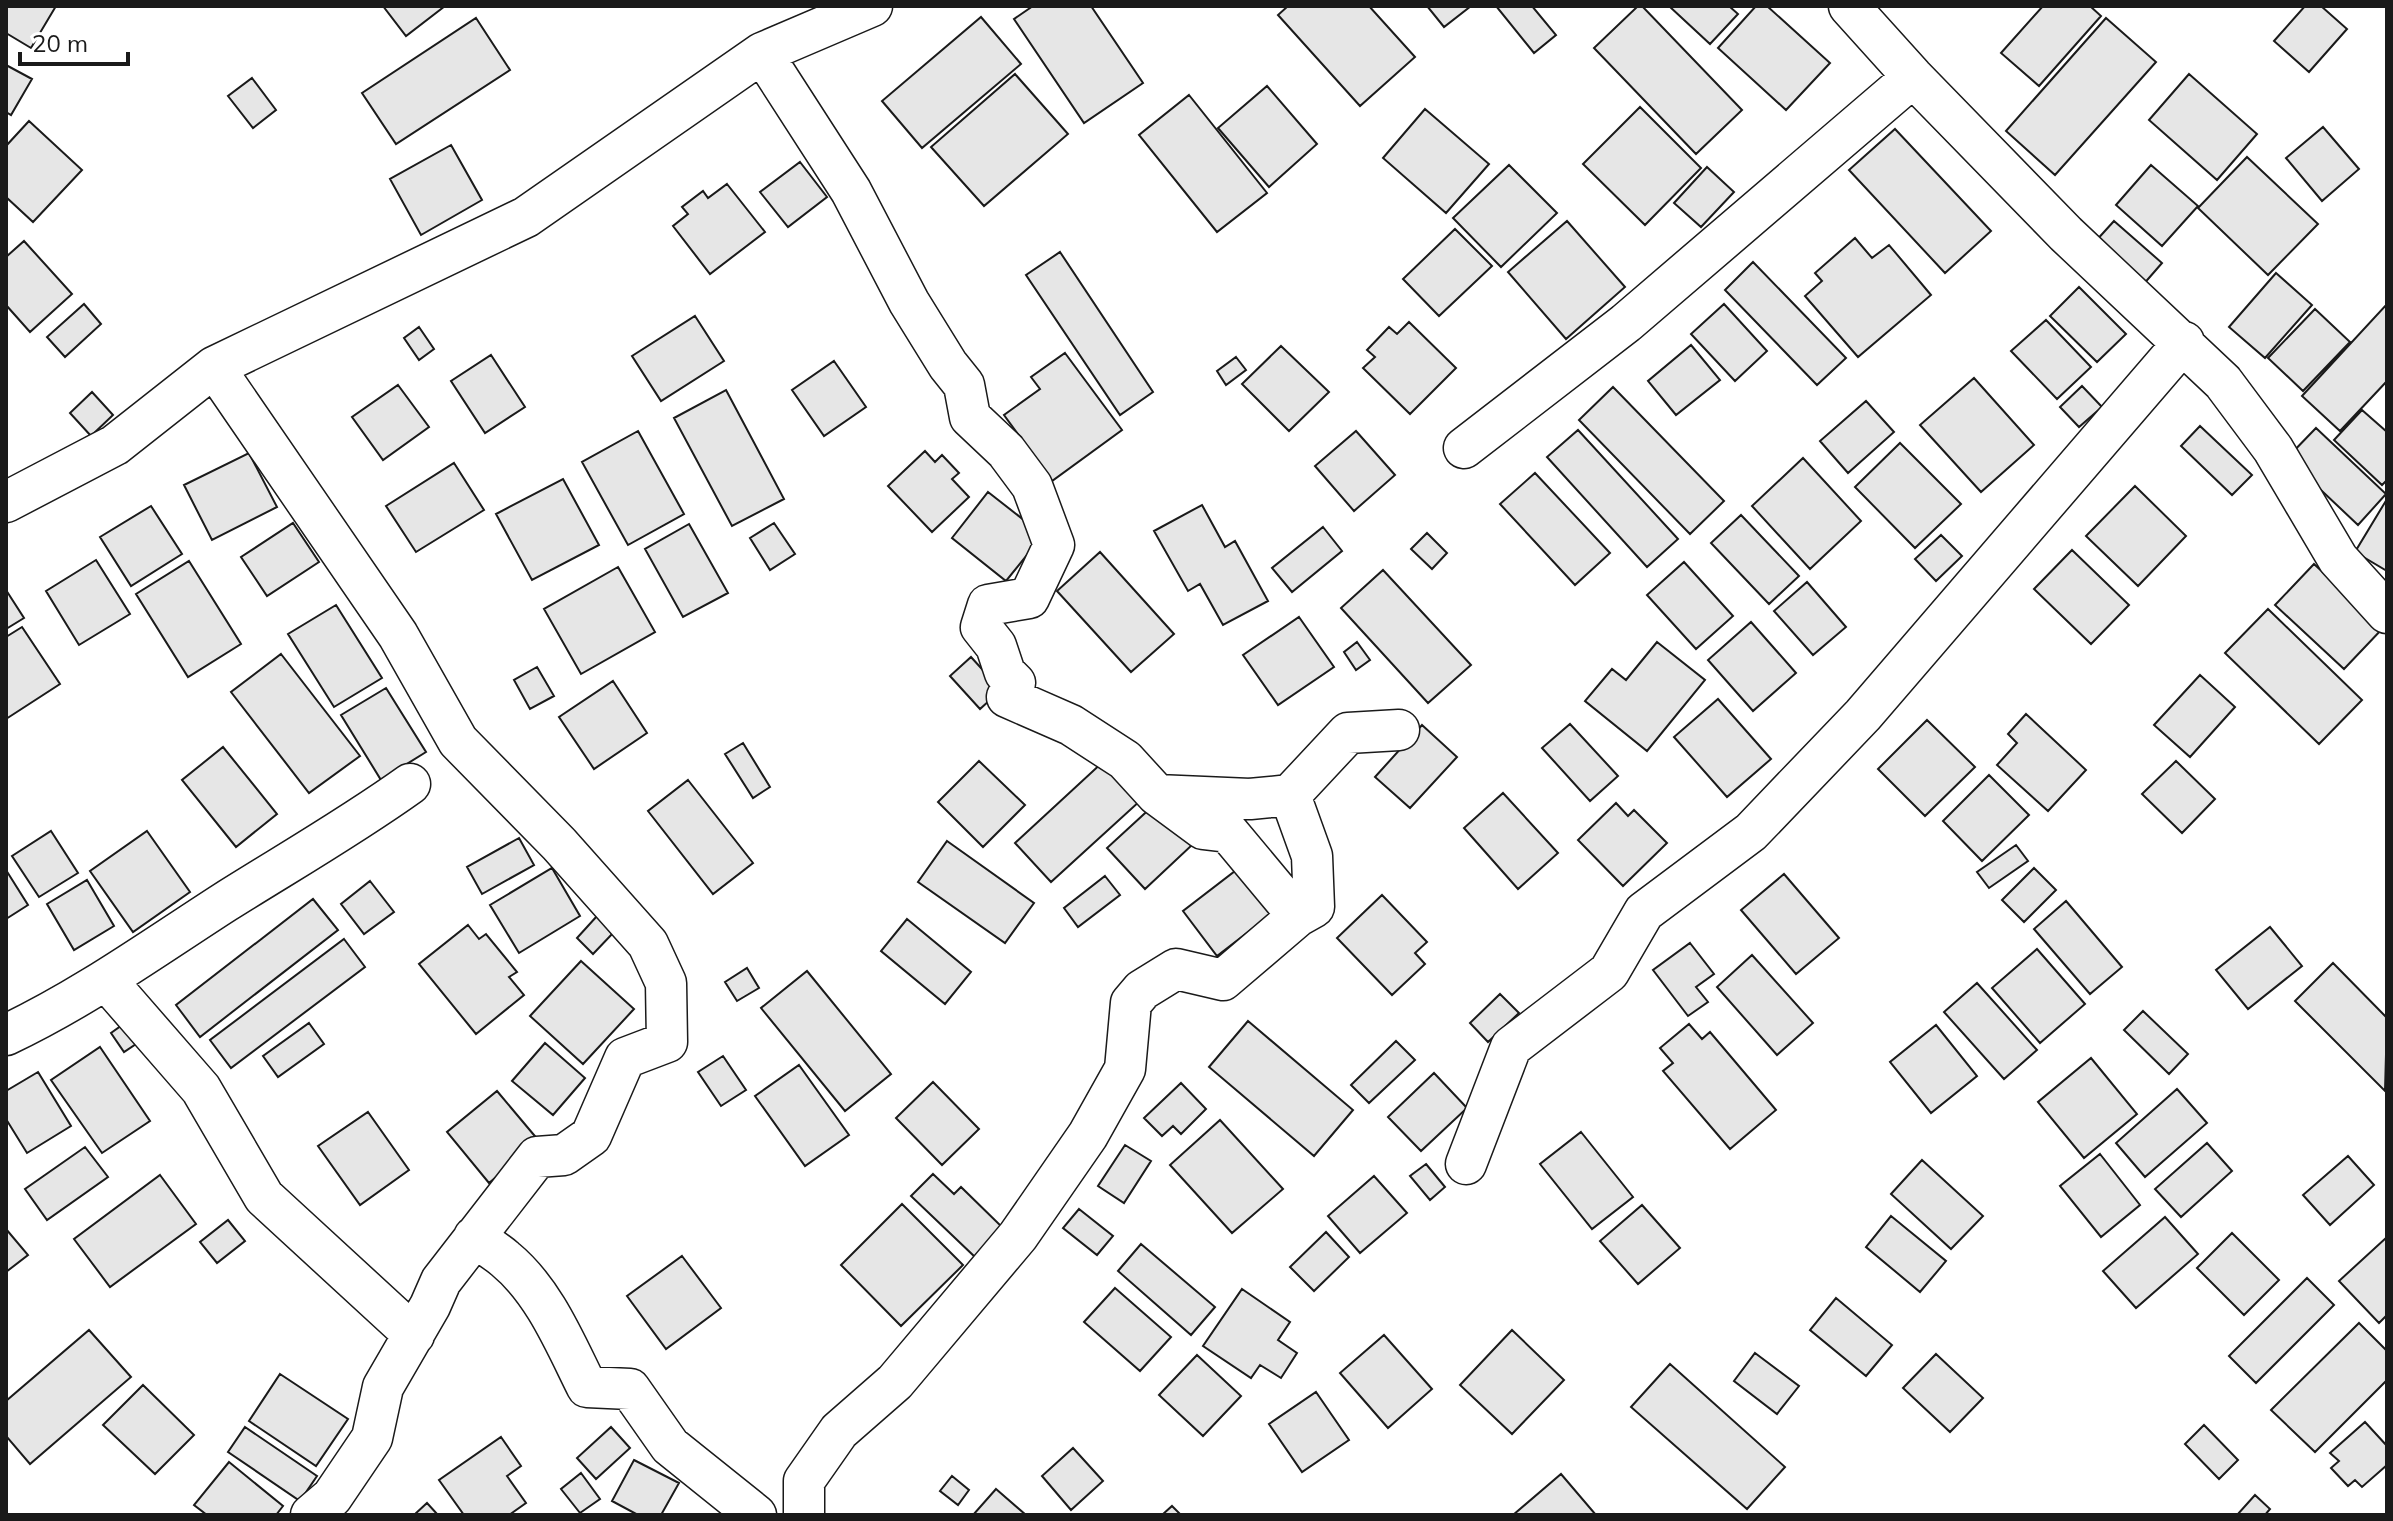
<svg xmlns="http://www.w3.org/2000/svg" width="2393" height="1521" font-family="Mulish,sans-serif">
  <rect width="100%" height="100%" fill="#fff"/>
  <!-- building -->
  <path fill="#e6e6e6" stroke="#1a1a1a" stroke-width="2" d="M6 6H56L31 48 6 33Z
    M383 6H445L406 36Z
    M1033 6H1091L1143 83 1084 123 1014 19Z
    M1288 6H1369L1415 57 1360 106 1278 15Z
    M1427 6H1471L1444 27Z
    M1496 6H1532L1556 35 1534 53Z
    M1638 6H1642L1742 110 1696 154 1594 48Z
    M1669 6H1729L1738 14 1710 44Z
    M1756 6H1767L1830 63 1786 110 1718 48Z
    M2043 6H2090L2101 16 2039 86 2001 53Z
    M2305 6H2321L2347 29 2309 72 2274 41Z
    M981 17 1021 64 922 148 882 101Z
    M476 18 510 70 396 144 362 93Z
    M2106 18 2156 62 2055 175 2006 131Z
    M6 65 32 79 11 115 6 112Z
    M1015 74 1068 134 984 206 931 147Z
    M2189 74 2257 134 2217 180 2149 120Z
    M252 78 276 110 253 128 228 96Z
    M1267 86 1317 144 1269 187 1218 128Z
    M1189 95 1267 193 1217 232 1139 135Z
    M1640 107 1701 168 1645 225 1583 164Z
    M1425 109 1489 164 1446 213 1383 158Z
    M29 121 82 170 33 222 6 197V146Z
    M2323 127 2359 169 2322 201 2286 158Z
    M1895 129 1991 231 1945 273 1849 170Z
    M451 145 482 200 421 235 390 179Z
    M2247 157 2318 224 2268 275 2198 208Z
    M800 162 827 197 788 227 760 192Z
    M1509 165 1557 213 1501 267 1453 218Z
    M2151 165 2198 206 2162 246 2116 205Z
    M1707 167 1734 192 1701 227 1674 203Z
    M727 184 765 232 710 274 673 226 688 214 682 207 703 191 708 198Z
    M1567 221 1625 287 1566 339 1508 272Z
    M2114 221 2162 263 2142 286 2094 243Z
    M1455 229 1492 266 1439 316 1403 279Z
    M1855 238 1872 258 1889 245 1931 295 1858 357 1805 296 1822 281 1815 273Z
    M24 241 72 294 30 332 6 305V257Z
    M1060 252 1153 392 1120 415 1026 275Z
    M1753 262 1846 358 1817 385 1725 290Z
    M2276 273 2312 305 2265 358 2229 327Z
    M2079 287 2126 334 2097 362 2050 316Z
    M84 304 101 324 65 357 47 337Z
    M1724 304 1767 351 1735 381 1691 334Z
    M2387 304V381L2340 431 2302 396Z
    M2315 309 2350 342 2303 391 2268 358Z
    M695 316 724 361 661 401 632 356Z
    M2046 320 2091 367 2057 399 2011 351Z
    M1409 322 1456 368 1410 414 1363 368 1375 357 1367 350 1389 327 1397 334Z
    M419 327 434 349 419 360 404 338Z
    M1691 345 1720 380 1676 415 1648 381Z
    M1281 346 1329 392 1289 431 1242 384Z
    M1065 353 1122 430 1052 481 1004 415 1040 389 1031 377Z
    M491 355 525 407 485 433 451 381Z
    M1236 357 1246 370 1226 385 1217 371Z
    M834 361 866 407 824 436 792 390Z
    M1974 378 2034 445 1981 492 1920 425Z
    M398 385 429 427 383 460 352 417Z
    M2082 386 2102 407 2079 427 2060 407Z
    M1613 387 1724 501 1690 534 1579 420Z
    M726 390 784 499 732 526 674 418Z
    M92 392 113 415 91 436 70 413Z
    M1866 401 1894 432 1848 473 1820 441Z
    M2362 410 2387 432V480L2382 485 2334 440Z
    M2200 426 2252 475 2232 495 2181 446Z
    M2316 428 2386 494 2358 525 2287 458Z
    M1578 430 1678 539 1647 567 1547 457Z
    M638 431 684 514 628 545 582 462Z
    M1356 431 1395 475 1354 511 1315 466Z
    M1900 443 1961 504 1915 548 1855 487Z
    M925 451 935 462 942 455 959 473 952 479 969 497 932 532 888 486Z
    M249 453 277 507 212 540 184 485Z
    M1803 458 1861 521 1810 569 1752 506Z
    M454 463 484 510 416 552 386 506Z
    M1535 473 1610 553 1575 585 1500 504Z
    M563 479 599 545 532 580 496 514Z
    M2135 486 2186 536 2138 586 2086 536Z
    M988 492 1043 535 1006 581 952 538Z
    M2387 499V571L2355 552Z
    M1202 505 1225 547 1235 541 1268 601 1223 625 1200 584 1188 591 1154 531Z
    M151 506 182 554 131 586 100 537Z
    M1741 515 1799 576 1769 604 1711 543Z
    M293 523 319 562 267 596 241 557Z
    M774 523 795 554 770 570 750 538Z
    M689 524 728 593 683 617 645 549Z
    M1323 527 1342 551 1292 592 1272 568Z
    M1427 533 1447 553 1432 569 1411 549Z
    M1941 535 1962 556 1936 581 1915 559Z
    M2072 550 2129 605 2091 644 2034 589Z
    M1100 552 1174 634 1131 672 1057 591Z
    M96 560 130 614 79 645 46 591Z
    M189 561 241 644 188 677 136 594Z
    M1684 562 1733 616 1696 649 1647 595Z
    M2314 564 2383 628 2344 669 2275 605Z
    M618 567 655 632 581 674 544 609Z
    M1383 570 1471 665 1428 703 1341 608Z
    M1807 582 1846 627 1813 655 1774 611Z
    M6 590 24 618 6 629Z
    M336 605 382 678 334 707 288 634Z
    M2268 609 2362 700 2319 744 2225 653Z
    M1299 617 1334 667 1278 705 1243 655Z
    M1751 622 1796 673 1753 711 1708 660Z
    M22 627 60 684 6 719V637Z
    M1357 642 1370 660 1356 670 1344 652Z
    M1657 642 1705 680 1647 751 1585 701 1612 669 1626 680Z
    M281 654 360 756 309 793 231 692Z
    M971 657 1001 690 980 709 950 676Z
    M537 667 554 696 530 709 514 680Z
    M2200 675 2235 707 2190 757 2154 725Z
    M613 681 647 733 594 769 559 717Z
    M386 688 426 752 381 780 341 715Z
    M1718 699 1771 759 1727 797 1674 737Z
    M2026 714 2086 770 2048 811 1997 765 2017 743 2008 734Z
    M1927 720 1975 767 1925 816 1878 769Z
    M1570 724 1618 776 1590 801 1542 748Z
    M1422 725 1457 757 1410 808 1375 777Z
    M743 743 770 787 753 798 725 754Z
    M223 747 277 814 236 847 182 780Z
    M1105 760 1141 800 1051 882 1015 843Z
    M979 761 1025 805 983 847 938 802Z
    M2176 761 2215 799 2182 833 2142 794Z
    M1989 775 2029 815 1982 861 1943 821Z
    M688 780 753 863 713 894 648 811Z
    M1503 793 1558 853 1518 889 1464 828Z
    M1616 803 1628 816 1634 810 1667 843 1623 886 1578 840Z
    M1155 804 1192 845 1145 889 1107 848Z
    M51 831 78 873 39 897 12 856Z
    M147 831 190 892 133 932 90 871Z
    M519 838 534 865 482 894 467 867Z
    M947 841 1034 903 1005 943 918 882Z
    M2016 845 2028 861 1989 888 1977 872Z
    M552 868 580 916 519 953 490 905Z
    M1239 868 1274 912 1217 956 1183 911Z
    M2034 868 2056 890 2024 922 2002 900Z
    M6 870 28 905 6 919Z
    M1784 874 1839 938 1796 974 1741 910Z
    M1105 876 1120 895 1078 927 1064 908Z
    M87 880 114 926 74 950 47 904Z
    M370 881 394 912 364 934 341 904Z
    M1382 895 1427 942 1415 953 1425 964 1392 995 1337 938Z
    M313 899 338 930 200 1037 176 1005Z
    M2066 901 2122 967 2090 994 2034 929Z
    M597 916 614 932 593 954 577 938Z
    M907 919 971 972 945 1004 881 951Z
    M468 925 479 939 486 934 517 972 509 977 524 995 476 1034 419 964Z
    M2270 927 2302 966 2248 1009 2216 970Z
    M344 939 365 967 231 1068 210 1040Z
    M1690 943 1714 974 1696 987 1708 1002 1688 1016 1653 970Z
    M2037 949 2085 1004 2040 1043 1992 988Z
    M1752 955 1813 1023 1777 1055 1717 987Z
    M581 961 634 1009 583 1064 530 1016Z
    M2333 963 2387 1018 2385 1091 2295 1001Z
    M747 968 759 988 737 1001 725 982Z
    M807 971 891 1074 845 1111 761 1008Z
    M1977 983 2037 1050 2004 1079 1944 1012Z
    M1500 994 1519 1013 1488 1042 1470 1023Z
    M2143 1011 2188 1054 2169 1074 2124 1030Z
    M132 1018 145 1038 124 1052 111 1033Z
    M1248 1021 1353 1110 1314 1156 1209 1067Z
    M309 1023 324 1044 278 1077 263 1056Z
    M1689 1024 1702 1039 1710 1032 1776 1110 1730 1149 1663 1071 1673 1063 1660 1048Z
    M1936 1025 1977 1076 1931 1113 1890 1062Z
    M1396 1041 1415 1060 1369 1103 1351 1085Z
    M545 1043 585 1078 553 1115 512 1081Z
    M100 1047 150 1121 102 1153 51 1080Z
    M723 1056 746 1090 721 1106 698 1072Z
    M2091 1058 2137 1114 2084 1158 2038 1102Z
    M799 1065 849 1135 805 1166 755 1096Z
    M38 1072 71 1126 27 1153 6 1119V1091Z
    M1434 1073 1467 1108 1421 1151 1388 1117Z
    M933 1082 979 1129 942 1165 896 1118Z
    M1181 1083 1206 1109 1181 1134 1173 1126 1162 1136 1144 1118Z
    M2177 1089 2207 1123 2145 1177 2116 1143Z
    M497 1091 539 1141 489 1183 447 1132Z
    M368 1112 409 1170 360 1205 318 1146Z
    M1220 1120 1283 1189 1232 1233 1170 1165Z
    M1581 1132 1633 1197 1592 1229 1540 1164Z
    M2207 1143 2232 1171 2181 1217 2155 1189Z
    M1125 1145 1151 1161 1124 1203 1098 1186Z
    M85 1147 108 1177 47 1220 25 1189Z
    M2100 1154 2140 1205 2101 1237 2060 1186Z
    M2348 1156 2374 1185 2330 1225 2303 1195Z
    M1922 1160 1983 1216 1951 1249 1891 1194Z
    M1426 1164 1445 1187 1430 1200 1410 1176Z
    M933 1174 954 1194 961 1187 1003 1228 975 1257 911 1196Z
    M160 1175 196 1224 110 1287 74 1239Z
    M1374 1176 1407 1213 1360 1253 1328 1216Z
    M902 1204 963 1265 901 1326 841 1265Z
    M1642 1205 1680 1248 1638 1284 1600 1241Z
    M1079 1209 1113 1236 1097 1255 1063 1228Z
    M1891 1216 1946 1261 1920 1292 1866 1247Z
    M2165 1217 2198 1254 2136 1308 2103 1271Z
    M228 1220 245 1241 217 1263 200 1242Z
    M6 1229 28 1255 6 1272Z
    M1326 1232 1349 1257 1314 1291 1290 1267Z
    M2232 1233 2279 1280 2244 1315 2197 1268Z
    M2387 1237V1315L2379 1323 2339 1281Z
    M1141 1244 1215 1307 1191 1335 1118 1271Z
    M682 1256 721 1308 666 1349 627 1296Z
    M2307 1278 2334 1305 2256 1383 2229 1356Z
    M1115 1288 1171 1337 1140 1371 1084 1322Z
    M1242 1289 1290 1322 1278 1340 1297 1353 1281 1378 1260 1365 1251 1378 1203 1346Z
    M1836 1298 1892 1345 1866 1376 1810 1330Z
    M2359 1323 2387 1351V1380L2315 1452 2271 1410Z
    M89 1330 131 1377 30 1464 6 1436V1401Z
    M1512 1330 1564 1380 1512 1434 1460 1385Z
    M1384 1335 1432 1389 1388 1428 1340 1373Z
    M1755 1353 1799 1386 1777 1414 1734 1381Z
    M1936 1354 1983 1398 1950 1432 1903 1388Z
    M1197 1355 1241 1396 1203 1436 1159 1395Z
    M1670 1364 1785 1467 1747 1509 1631 1407Z
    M280 1374 348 1419 316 1466 249 1421Z
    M143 1385 194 1435 155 1474 103 1425Z
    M1316 1392 1349 1440 1302 1472 1269 1424Z
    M2365 1422 2387 1446V1465L2362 1487 2355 1480 2348 1486 2331 1468 2339 1461 2330 1453Z
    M2204 1425 2238 1460 2219 1479 2185 1444Z
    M245 1427 317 1476 300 1501 228 1452Z
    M611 1427 630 1448 596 1479 577 1458Z
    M501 1437 521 1466 507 1476 526 1503 509 1515H464L439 1480Z
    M1073 1448 1103 1481 1071 1510 1042 1476Z
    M634 1460 679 1483 661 1515H638L612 1501Z
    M229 1462 283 1506 276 1515H207L194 1505Z
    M581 1473 600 1499 580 1513 561 1489Z
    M1561 1474 1596 1515H1513Z
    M952 1476 969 1490 958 1505 940 1491Z
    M996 1489 1026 1515H973Z
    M2255 1495 2270 1509 2265 1515H2237Z
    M427 1503 438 1515H414Z
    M1172 1506 1181 1515H1162Z"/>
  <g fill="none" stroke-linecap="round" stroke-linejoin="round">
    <defs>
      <path id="minor" d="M1849 6 1913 77 2066 234 2223 382 2273 449 2338 559 2387 613
        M762 53 851 191 909 302 948 365 964 385 970 417 1006 451 1032 486 1054 545 1029 598 988 605 981 627 996 646 1005 673 1015 683 1007 697 1071 725 1125 760 1157 795 1203 829 1228 832 1298 916
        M214 367 398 635 458 741 559 844 648 944 666 983 667 1042 625 1058 591 1136 564 1155 537 1157 441 1281 430 1306 383 1387 372 1438 332 1497 311 1515
        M1464 448 1626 323 1913 77
        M6 502 115 445 214 367 526 217 762 53 872 6
        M1157 795 1250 799 1290 795
        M107 981 201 1089 264 1197 414 1335
        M6 1035C84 998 152 949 225 902 287 863 350 827 410 784
        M1466 1164 1511 1047 1609 972 1644 912 1751 832 1863 715 2184 342
        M474 1237C484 1244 496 1251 505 1259 544 1291 565 1343 587 1387L630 1389 670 1446 756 1515
        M804 1515V1481L839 1431 895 1382 1018 1236 1088 1135 1125 1069 1131 1003 1142 990 1176 969 1223 980 1298 916 1314 907 1312 856 1290 795 1348 733 1399 730"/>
    </defs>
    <!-- minor casing -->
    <use href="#minor" stroke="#1a1a1a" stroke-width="43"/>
    <!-- minor -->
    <use href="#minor" stroke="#fff" stroke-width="40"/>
  </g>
  <!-- border -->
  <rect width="2393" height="1521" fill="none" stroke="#1a1a1a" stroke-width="16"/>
  <!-- scale -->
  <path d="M20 52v12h108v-12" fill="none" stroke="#1a1a1a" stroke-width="4"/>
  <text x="32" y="52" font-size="24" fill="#1a1a1a" stroke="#ffffff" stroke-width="6" paint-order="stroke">20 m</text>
</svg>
